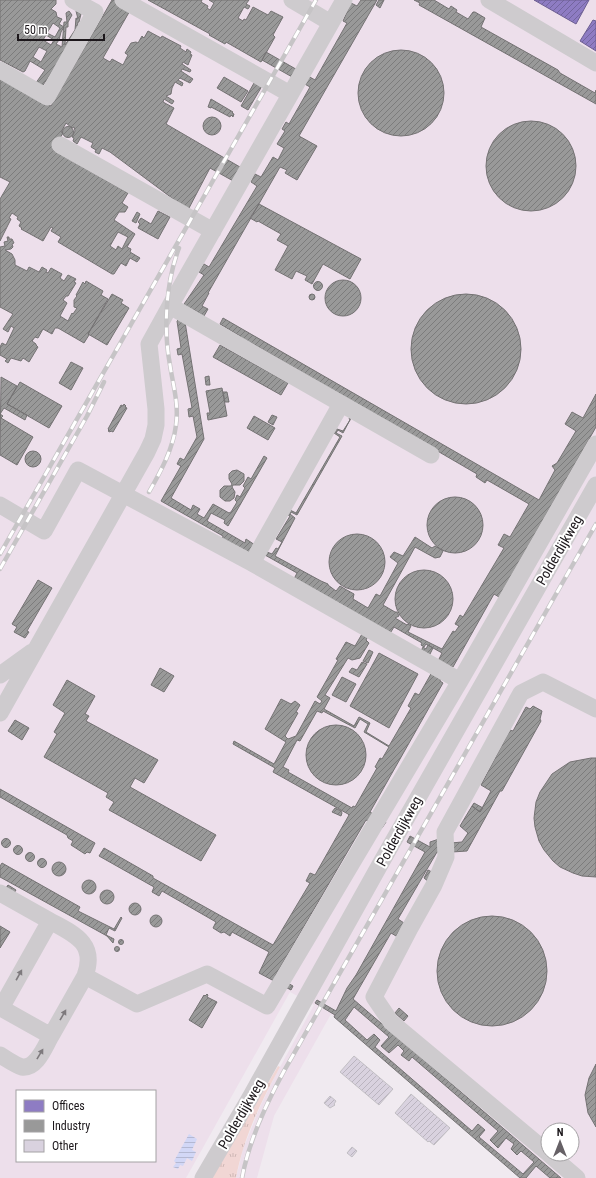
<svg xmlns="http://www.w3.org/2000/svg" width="596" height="1178" font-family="'Roboto Condensed',sans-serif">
  <defs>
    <pattern id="grass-tufts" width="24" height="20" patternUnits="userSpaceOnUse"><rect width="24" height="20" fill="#f1d6d4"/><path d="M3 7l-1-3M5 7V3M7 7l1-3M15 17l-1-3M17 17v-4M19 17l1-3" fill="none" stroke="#ceb7b5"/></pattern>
    <pattern id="water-rules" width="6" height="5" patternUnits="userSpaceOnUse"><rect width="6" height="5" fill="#d2d7f6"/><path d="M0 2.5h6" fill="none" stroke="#b4b8d2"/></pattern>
    <pattern id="offices-hatch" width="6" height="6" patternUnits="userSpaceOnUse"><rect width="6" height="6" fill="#8e7cc3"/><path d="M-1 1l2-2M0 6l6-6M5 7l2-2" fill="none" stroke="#73659e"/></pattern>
    <pattern id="industry-hatch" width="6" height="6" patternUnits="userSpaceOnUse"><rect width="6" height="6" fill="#999"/><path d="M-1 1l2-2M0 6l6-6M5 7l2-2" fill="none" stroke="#7c7c7c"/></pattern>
    <pattern id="building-hatch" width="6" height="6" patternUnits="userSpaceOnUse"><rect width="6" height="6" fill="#d9d2df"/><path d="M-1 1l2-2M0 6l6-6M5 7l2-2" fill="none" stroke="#bab4bf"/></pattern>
  </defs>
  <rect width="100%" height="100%" fill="#f0eaf0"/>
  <!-- built -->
  <path fill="#eddfeb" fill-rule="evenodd" d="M0 0H596V1178H521L331 1014 274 1116 257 1178H236L243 1149 260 1107 274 1078 314 1005 290 992 186 1178H0ZM17 1091H155V1161H17ZM548 1130H572V1154H548Z"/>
  <!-- grass -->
  <path fill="url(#grass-tufts)" d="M278 1066 280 1067C261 1101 243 1139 236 1178H212Z"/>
  <!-- water -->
  <path fill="url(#water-rules)" d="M189 1134 197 1139 192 1150 196 1152 192 1161 187 1158 183 1166 180 1165 178 1169 173 1167 176 1163 174 1161Z"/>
  <!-- offices -->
  <path fill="url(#offices-hatch)" stroke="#6c5e91" d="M534 0H589L576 24Z
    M593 20 596 21V51L580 41Z"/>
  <!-- industry -->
  <path fill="url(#industry-hatch)" stroke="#747273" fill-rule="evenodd" d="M0 0H56V4L51 9 56 12 57 17 62 19 59 24 64 27 61 32 59 40 56 44 62 47 64 22H67L66 13 69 11 72 15 68 22V27H66L65 45 75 30 76 18 78 19 76 11 81 14 79 22H78L77 31 46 81 34 97 51 106 112 0H136L103 58 110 62 112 59 123 65 128 55 125 53 131 43 136 42 138 43 142 36 144 38 148 31 161 38 162 36 181 46 180 48 186 52 187 49 191 52 190 54 192 55 188 65 183 62 182 64 191 70 190 72 182 69 181 71 193 79 190 83 180 78 178 80 183 83 182 86 175 82 172 88 171 94 166 96 174 101 172 104 164 99 163 102 174 108 166 124 252 174 244 187 210 168 188 210 110 152 102 148 99 154 95 152 96 150 91 147 93 143 81 137 77 144 73 141 74 138 72 137 75 131 74 127 72 128 66 123 61 132 63 133 53 150 128 193 122 203 128 207 125 212H119L114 220 135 234 127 247 131 249 130 252 140 258 137 262 130 258 126 266 121 263 114 274H112L58 242 61 237 51 231 53 228 51 227 43 241 21 229 22 228 19 226 21 222 17 219 18 217 12 213 9 218 11 219 0 241V199L10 182 0 177V79L28 94 45 70 30 61 25 71 23 72 0 60ZM53 23 60 28 55 37 47 33ZM46 35 54 40 51 45 43 40ZM39 47 47 51 41 62 33 57ZM118 232 128 237 122 249 118 246 116 250 110 246Z
    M148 0H202L201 2 208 6 207 8 210 10 214 3 209 0H249L246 4 250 6 248 9 244 7 238 18 243 21 244 19 246 20 253 7 268 15 271 11 283 17 273 35 275 37 261 62 226 42 225 44 209 35 210 34Z
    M361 0H377L299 136 317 146 297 180 285 173 287 170 280 167 208 293H209L202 306 208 309 204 316 193 309 190 312 182 307 204 275 199 272 204 264 209 267 257 186 251 182 255 174 261 177 273 157 278 160 284 148 277 144 285 131 282 129 286 122 289 124 310 87 262 60 266 52 315 80 347 23 343 21 351 3 357 6Z
    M379 0H384L380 8 376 5Z
    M414 0H434L449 9 451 6 457 10 456 12 468 19 473 12H475L485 18 481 27 558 70 560 73 595 93 596 90V104L419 5 420 3Z
    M358 93a43 43 0 1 1 86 0a43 43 0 1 1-86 0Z
    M224 77 248 91 241 102 217 88Z
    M254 83 259 86 260 84 262 86 248 110 241 106Z
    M211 99 233 112 232 113 234 114 233 117 231 115 230 117 211 107V108L208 107Z
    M203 126a9 9 0 1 1 18 0a9 9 0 1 1-18 0Z
    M486 166a45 45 0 1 1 90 0a45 45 0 1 1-90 0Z
    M62.5 132a5.5 5.5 0 1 1 11 0a5.5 5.5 0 1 1-11 0Z
    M259 204 361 259 350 279 323 264 312 284 305 280 307 276 296 271 292 279 275 270 288 246 277 240 281 234 258 221 257 222 250 218Z
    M158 211 170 217 158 239 138 228 140 224 138 222 141 218 151 224Z
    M137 212 140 214 136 223 132 221Z
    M7 237H9V239H12L14 243 12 244 13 247 11 249 5 250 12 254 15 260V265L27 271 29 267 39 272 42 267 47 270 46 272 48 273 51 268 62 274 60 278 64 281 68 275 76 279 74 282 76 283 68 296H66L63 300 67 303 60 316 68 321 72 313 73 314 77 308 74 307V300L77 296 76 295 83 282 85 284 86 281 103 291 101 295 108 299 88 334 89 335 84 343 58 328H55L52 334 43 329 38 338 35 337 32 341 36 344V345L38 347 29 362 23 358 21 361 11 358 8 363 5 361 7 359 0 355V347L2 343 6 345 14 328 11 326 8 332 3 329 13 314 0 307V247L5 246 4 242 8 241Z
    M325 298a18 18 0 1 1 36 0a18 18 0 1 1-36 0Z
    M313.5 286a4.5 4.5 0 1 1 9 0a4.5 4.5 0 1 1-9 0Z
    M112 294 123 300 121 303 129 308 107 345 88 334Z
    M309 297a3 3 0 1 1 6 0a3 3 0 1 1-6 0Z
    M411 349a55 55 0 1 1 110 0a55 55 0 1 1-110 0Z
    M223 318 539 500 555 470 552 466 557 463 576 431 565 424 572 412 583 418 596 394V427L499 597 494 594 453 667 447 666 438 661 442 653 426 644 424 647 421 645 422 643 394 627 389 635 294 579 297 573 265 555 267 552 272 554 276 548 278 549 282 542 276 539 290 516 288 515 290 510 296 513 340 437 334 433 337 429 343 431 350 420 349 418H351L343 433 338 430 336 433 342 436 297 515 291 512 290 514 295 518 275 556 321 581 328 584V585L336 591 340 586 345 589 354 594 353 599 368 608 376 594 380 596 398 563 390 557 394 552 403 556 415 537 432 548 435 546 443 551 440 557 435 558 415 547 383 605 395 612H397L399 616 395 618 407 625 408 624 411 626 408 632 442 649 453 631 455 632 459 626 455 624 460 615 463 617 504 548 498 545 504 534 510 537 529 504 487 480 485 483 476 477 477 474 250 342 248 346 240 336 220 324Z
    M179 319 185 322 204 439 171 498 191 510 193 505 200 509 197 514 204 518 213 504 229 513 231 512 237 502 235 500 237 495 240 497 245 488 243 486 248 477 251 479 264 456 267 458 228 526 224 523 225 520 211 513 207 521 245 543 246 539 255 545 246 554 222 540 223 536 161 501 181 466 177 464 180 458 184 460 197 437 193 416 189 417 188 409 192 408 182 354 178 355 177 349 181 348 177 321Z
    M220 345 288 383 281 395 213 357Z
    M71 362 83 368 71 390 59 383Z
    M209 376 210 385H206L205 377Z
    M1 377 17 386 7 404 27 415 25 420 4 408 0 414 3 416 1 418 33 437 17 465 0 455Z
    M20 382 62 406 49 428 7 404Z
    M222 388 227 416 208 420 207 413H210L206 391Z
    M223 392H227L229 402H225Z
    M124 404 126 406 125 407 127 408 113 432 111 431 110 432 108 431 109 430 108 429 121 405 123 406Z
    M272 415 277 417 273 425 268 422Z
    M254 416 275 428 268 440 247 428Z
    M25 459a8 8 0 1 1 16 0a8 8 0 1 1-16 0Z
    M237 470 244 474V481L240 485H233L232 487 235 492 234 498 230 501H225L220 497V490L224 486H231L232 484 229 479V474L232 471Z
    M427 525a28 28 0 1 1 56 0a28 28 0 1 1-56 0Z
    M329 562a28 28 0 1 1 56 0a28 28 0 1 1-56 0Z
    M395 599a29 29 0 1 1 58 0a29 29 0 1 1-58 0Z
    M38 580 52 588 27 631 29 632 25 638 14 632 17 627 12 624Z
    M362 634 368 636 366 640 369 643 360 658 352 660 348 658 325 695 330 698 324 709 354 726 359 717 370 723 366 732 389 746 411 708 408 706 415 693 419 695 432 672 441 677 440 681 443 683 370 812 386 822 382 828 366 820 275 976 293 986 291 990 259 973 269 952 232 932 230 936 224 932 221 933 213 928 216 922 162 891 159 896 152 892 154 887 99 856 104 848 153 876V878L273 945 310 883 306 881 310 873 315 875 349 815 348 814 273 772 275 768 233 744 234 741 274 764 286 742 265 729 281 699 291 704 295 701 300 705 296 712 298 713 285 736 288 739 296 736 315 701 320 704 322 701 317 697 338 660 336 659 346 642 355 646ZM317 711 322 713 323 711 355 728 360 719 368 724 364 732 389 747 382 759 380 758 375 767 377 768 355 807 353 806 352 808 288 772 289 770 283 767 297 740 300 741Z
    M428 645 433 648 429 656 421 651 423 647 426 649Z
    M369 650 373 652 368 663 363 661Z
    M379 653 418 674 389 728 350 706Z
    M362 662 367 664 359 677 349 672 352 668 357 670Z
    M160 668 174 676 164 692 151 685Z
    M342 677 356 684 346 702 332 695Z
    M67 680 95 696 85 714 89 716 86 721 158 760 144 783 135 778 130 787 216 835 201 861 109 810 114 802 106 797 108 793 44 757 57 734 54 732 65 713 53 705Z
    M533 706 542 711 540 719 541 721 502 791H500L467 851 452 852 451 843 462 842 468 833 460 826 472 806 480 812 491 791 481 785 510 730 513 731 526 707 530 709Z
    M15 720 29 728 22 740 8 731Z
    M306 755a30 30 0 1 1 60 0a30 30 0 1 1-60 0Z
    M591 758H596V877L582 876 573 873 560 867 553 861 544 850 539 841 535 827 534 818 536 802 540 792 552 774 570 762Z
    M0 789 95 843 90 853 87 852 85 854 71 845 73 841 68 838 67 835 0 797Z
    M474 803 483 808 480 812 472 806Z
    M335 808 341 811 342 813 341 816 332 812Z
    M410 836 430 847V842L439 839 442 852H437L398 919 404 923 396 936 391 933 353 999 561 1178H550L536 1166 526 1178H520L334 1017 335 1015 315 1003 317 1000 336 1011 347 988 356 975 425 852 407 842ZM354 1007 389 1037 381 1046 389 1053 398 1045 404 1051 401 1055 409 1061 412 1057 498 1131 490 1140 498 1148 506 1138 514 1144 511 1149 517 1155 521 1151 534 1162 523 1174 479 1137 485 1130 478 1124 472 1131 375 1047 380 1040 374 1034 367 1040 345 1020Z
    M1.5 843a4.5 4.5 0 1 1 9 0a4.5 4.5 0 1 1-9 0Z
    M13.5 850a4.5 4.5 0 1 1 9 0a4.5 4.5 0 1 1-9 0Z
    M25.5 857a4.5 4.5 0 1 1 9 0a4.5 4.5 0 1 1-9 0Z
    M37.5 863a4.5 4.5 0 1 1 9 0a4.5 4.5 0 1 1-9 0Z
    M52 869a7 7 0 1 1 14 0a7 7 0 1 1-14 0Z
    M2 863 80 907 78 911 114 929 121 917 122 918 115 931 109 928 106 935 114 939 113 943 107 936 0 877V866Z
    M428 870 434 873 429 882 424 878Z
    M82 887a7 7 0 1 1 14 0a7 7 0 1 1-14 0Z
    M8 885 16 890 14 893 6 888Z
    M100 897a7 7 0 1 1 14 0a7 7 0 1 1-14 0Z
    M129 909a6 6 0 1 1 12 0a6 6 0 1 1-12 0Z
    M150 921a6 6 0 1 1 12 0a6 6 0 1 1-12 0Z
    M437 971a55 55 0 1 1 110 0a55 55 0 1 1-110 0Z
    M0 926 10 932 0 948Z
    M118.5 942a2.5 2.5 0 1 1 5 0a2.5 2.5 0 1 1-5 0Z
    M114.5 949a2.5 2.5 0 1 1 5 0a2.5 2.5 0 1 1-5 0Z
    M207 994 208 995 207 997 217 1002 202 1028 189 1020 204 995 205 996Z
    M399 1008 408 1016 404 1021 395 1013Z
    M596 1064V1127L588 1113 585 1095 589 1078Z"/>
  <!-- building -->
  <path fill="url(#building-hatch)" stroke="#c2bfc4" d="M354 1056 393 1089 379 1105 340 1072Z
    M411 1094 450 1128 434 1145 429 1141 428 1142 395 1113Z
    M330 1096 336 1101 334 1104 335 1105 330 1108 324 1103Z
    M352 1147 357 1151 352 1157 347 1153Z"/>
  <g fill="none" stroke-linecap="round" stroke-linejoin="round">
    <!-- minor -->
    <path stroke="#cecbce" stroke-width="17" d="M123 0 290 94
      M292 0 331 23
      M344 0 170 306 431 455
      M489 0 596 63
      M0 70 47 97 95 12 73 0
      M60 145 213 231
      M0 505 44 531 78 470 252 563 460 681
      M252 563 341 404
      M0 675 32 652
      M0 713 147 452 153 439 156 425V409L149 344 170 306
      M0 893 50 921 1 1008 0 1007
      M85 976 137 1004 207 974 267 1006 460 681 596 444
      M1 1008 51 1036 85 976C97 943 74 934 50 921
      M0 1055C7 1059 15 1065 22 1067 37 1069 45 1046 51 1036
      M548 1153 391 1022 374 997 410 928 434 885 446 857 445 832 521 693 543 682 596 709
      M549 1154 577 1178
      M203 1178 251 1096 382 861 596 485"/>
    <defs>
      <path id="rail" d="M149 492C161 471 173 449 176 425 179 404 173 385 170 365 163 328 166 282 179 248
        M0 554 316 0
        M0 569 87 416 104 382
        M242 1178C249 1140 266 1104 284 1071L596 524"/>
    </defs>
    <!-- rail casing -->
    <use href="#rail" stroke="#c6c4c6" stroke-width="4.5"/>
    <!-- rail -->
    <use href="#rail" stroke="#fff" stroke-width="3" stroke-dasharray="9" stroke-linecap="butt"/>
  </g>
  <!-- one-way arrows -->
  <defs><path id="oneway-solid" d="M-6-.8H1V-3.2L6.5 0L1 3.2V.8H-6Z"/></defs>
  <g fill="#7e7a7d">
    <use href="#oneway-solid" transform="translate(19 975) rotate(-61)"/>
    <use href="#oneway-solid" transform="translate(63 1015) rotate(-60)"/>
    <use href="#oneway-solid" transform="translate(40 1054) rotate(-59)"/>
  </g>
  <g text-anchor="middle" stroke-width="4" stroke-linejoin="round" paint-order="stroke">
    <!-- street labels -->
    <g font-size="14" fill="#1c171b" stroke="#fff">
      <text transform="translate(559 550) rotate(-60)" y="5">Polderdijkweg</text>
      <text transform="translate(399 831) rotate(-61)" y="5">Polderdijkweg</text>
      <text transform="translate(241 1114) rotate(-60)" y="5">Polderdijkweg</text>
    </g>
  </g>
  <!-- legend -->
  <rect x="16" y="1090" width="140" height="72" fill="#ffffff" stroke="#a4a2a4"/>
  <rect x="24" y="1100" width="20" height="12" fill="#8e7cc3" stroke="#a4a2a4"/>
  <text x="52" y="1110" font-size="12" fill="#1c171b">Offices</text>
  <rect x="24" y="1120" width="20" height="12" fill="#999999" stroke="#a4a2a4"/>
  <text x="52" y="1130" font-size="12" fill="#1c171b">Industry</text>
  <rect x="24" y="1140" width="20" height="12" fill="#d9d2df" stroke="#a4a2a4"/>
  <text x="52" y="1150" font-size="12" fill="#1c171b">Other</text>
  <!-- north arrow -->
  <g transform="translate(560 1142)"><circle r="19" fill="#ffffff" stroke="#a4a2a4"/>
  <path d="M0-3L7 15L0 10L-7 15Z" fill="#666166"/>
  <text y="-6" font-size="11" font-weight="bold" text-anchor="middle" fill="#1c171b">N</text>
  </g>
  <!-- scale -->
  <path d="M18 34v6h86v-6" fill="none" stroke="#1c171b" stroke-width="2"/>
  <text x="24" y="34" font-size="12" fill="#1c171b" stroke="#ffffff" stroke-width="3" paint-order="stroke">50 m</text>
</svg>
